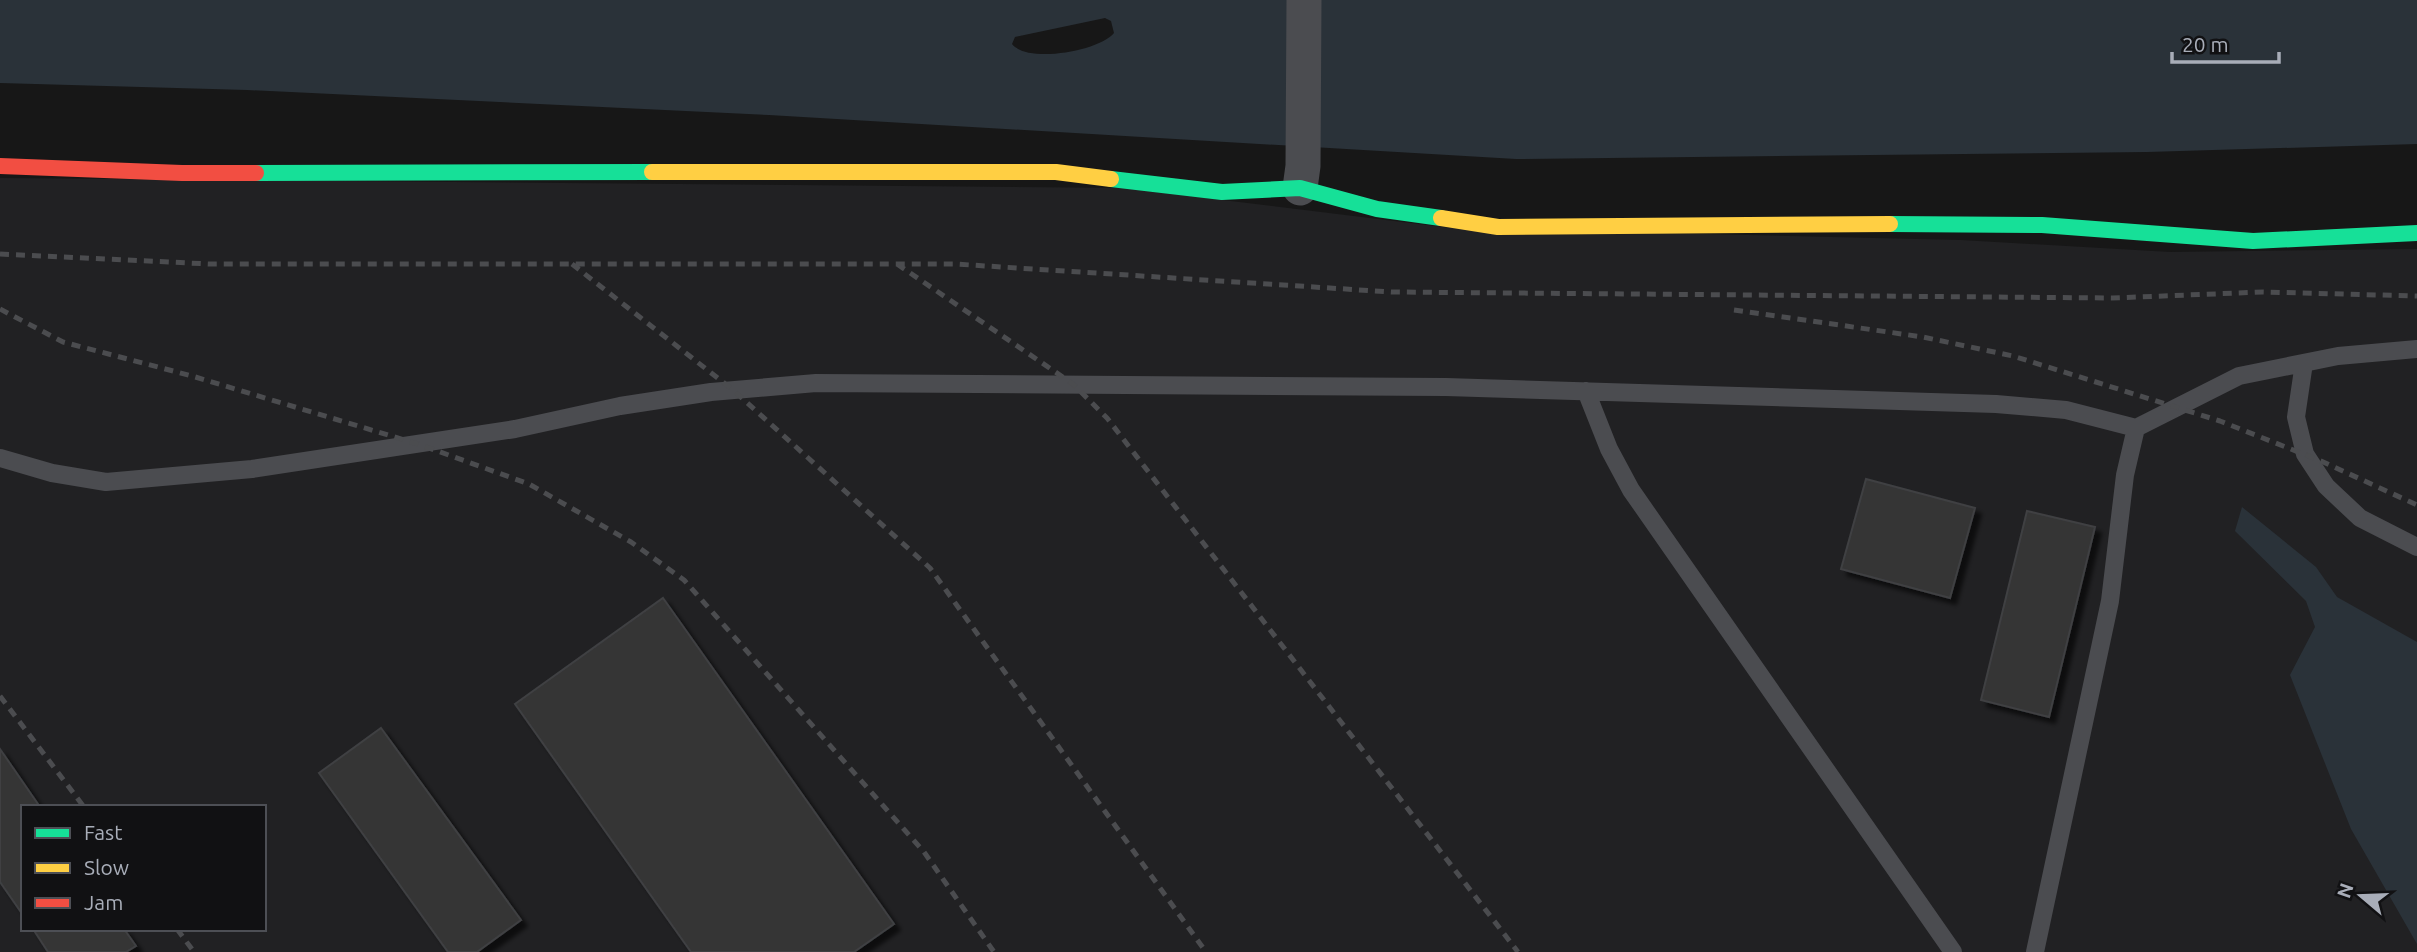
<svg xmlns="http://www.w3.org/2000/svg" width="2417" height="952" font-family="Ubuntu,sans-serif">
  <defs>
    <filter id="shadow"><feDropShadow dx="6" dy="6" stdDeviation="2" flood-color="#0009"/></filter>
  </defs>
  <rect width="100%" height="100%" fill="#171717"/>
  <!-- built -->
  <path fill="#212123" fill-rule="evenodd" d="M0 178 1124 188 1451 228 1961 240 2170 252 2417 249V952H0ZM23 807H264V929H23Z"/>
  <!-- water -->
  <path fill="#2a3239" fill-rule="evenodd" d="M0 0H2417V144L2147 152 1516 159 769 115 247 90 0 83ZM1105 18 1111 21 1114 33C1099 51 1028 64 1012 44L1015 37Z
    M2242 507 2316 567 2337 597 2417 642V944L2351 829 2290 675 2315 627 2306 601 2235 531Z"/>
  <!-- building -->
  <path fill="#353536" stroke="#3f4043" stroke-width="2" filter="url(#shadow)" d="M1866 479 1975 508 1950 598 1841 569Z
    M2027 511 2095 527 2049 717 1981 700Z
    M663 598 894 924 854 952H691L515 704Z
    M381 728 521 920 477 952H448L319 773Z
    M0 749 40 807H23V915L0 882Z
    M33 929H124L136 946 126 952H48Z"/>
  <g fill="none" stroke-linecap="round" stroke-linejoin="round">
    <!-- lane -->
    <path stroke="#4b4c50" stroke-width="18" d="M2304 363 2296 417 2305 454 2326 486 2360 518 2417 547
      M1586 391 1609 449 1631 490 1953 952
      M0 458 52 473 106 482 252 469 515 429 620 406 711 392 816 383 1446 387 1996 404 2066 410 2136 428 2239 376 2338 356 2417 349
      M2035 952 2110 601 2125 475 2136 428"/>
    <!-- street -->
    <path stroke="#4b4c50" stroke-width="35" d="M1300 188 1303 166 1304 0"/>
    <!-- fast -->
    <path stroke="#16e098" stroke-width="16" d="M256 173 652 172
      M1111 179 1222 192 1300 188 1377 209 1441 218
      M1890 224 2042 225 2253 241 2417 233"/>
    <!-- slow -->
    <path stroke="#ffcf43" stroke-width="16" d="M652 172H1056L1111 179
      M1441 218 1498 227 1890 224"/>
    <!-- jam -->
    <path stroke="#f24e42" stroke-width="16" d="M0 166 182 173H256"/>
    <!-- rail -->
    <path stroke="#4b4c4f" stroke-width="5" stroke-dasharray="9 7" stroke-linecap="butt" d="M0 254 210 264H955L1392 292 2112 298 2263 292 2417 296
      M572 264 733 390 930 568 1206 952
      M897 264 1073 384 1107 418 1518 952
      M0 309 63 342 192 376 418 444 529 484 631 542 684 580 924 852 994 952
      M1734 310 1923 337 2013 356 2220 421 2321 461 2417 505
      M0 696 84 807
      M177 929 194 952"/>
  </g>
  <!-- legend -->
  <rect x="21" y="805" width="245" height="126" fill="#111113" stroke="#4d4f55" stroke-width="2"/>
  <rect x="35" y="828" width="35" height="10" fill="#16e098" stroke="#4d4f55" stroke-width="2"/>
  <text x="84" y="840" font-size="21" fill="#a8adb8">Fast</text>
  <rect x="35" y="863" width="35" height="10" fill="#ffcf43" stroke="#4d4f55" stroke-width="2"/>
  <text x="84" y="875" font-size="21" fill="#a8adb8">Slow</text>
  <rect x="35" y="898" width="35" height="10" fill="#f24e42" stroke="#4d4f55" stroke-width="2"/>
  <text x="84" y="910" font-size="21" fill="#a8adb8">Jam</text>
  <!-- north arrow -->
  <g transform="translate(2361 896) rotate(289)" stroke="#111113" stroke-width="5" paint-order="stroke">
  <path d="M0-5L12 26L0 18L-12 26Z" fill="#a8adb8"/>
  <text y="-10" font-size="19" font-weight="bold" text-anchor="middle" fill="#a8adb8">N</text>
  </g>
  <!-- scale -->
  <path d="M2172 52v10h107v-10" fill="none" stroke="#a8adb8" stroke-width="3.5"/>
  <text x="2182" y="52" font-size="21" fill="#a8adb8" stroke="#111113" stroke-width="5" paint-order="stroke">20 m</text>
</svg>
